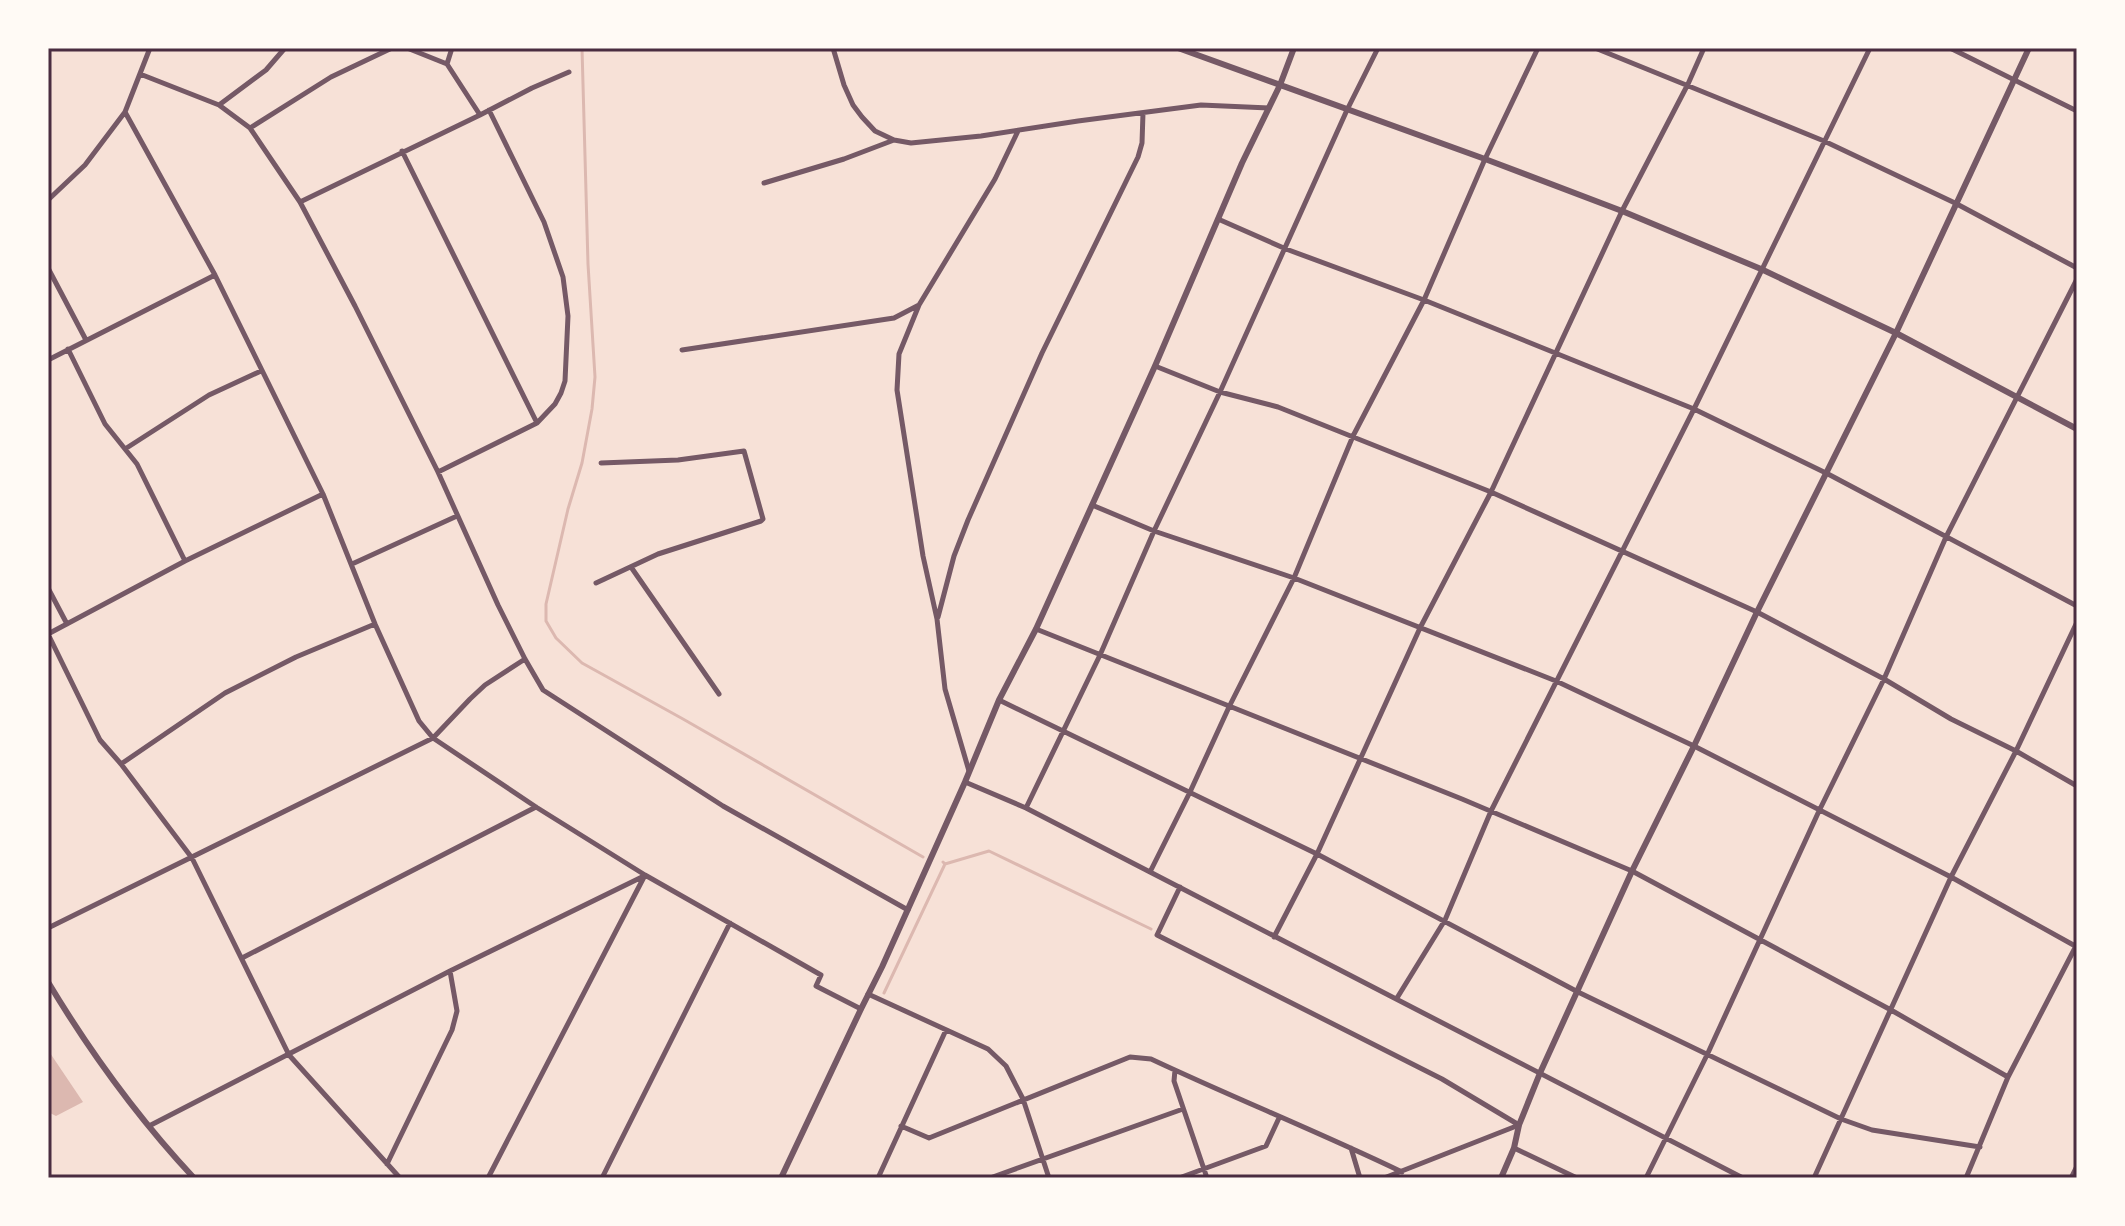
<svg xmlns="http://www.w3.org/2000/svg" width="2125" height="1226" font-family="Commissioner,sans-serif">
  <rect width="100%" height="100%" fill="#f7e1d7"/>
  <!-- water -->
  <path fill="#dcb8b0" d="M48 1050 83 1102 56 1116 48 1112Z"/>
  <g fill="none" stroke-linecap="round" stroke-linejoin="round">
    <!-- stream -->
    <path stroke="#dcb8b0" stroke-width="3" d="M582 48 588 264 595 377 592 409 582 463 568 509 546 604V621L556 638 582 663 683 719 923 857
      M945 864 989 851 1151 929
      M884 993 945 864 943 862"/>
    <!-- minor -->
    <path stroke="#755966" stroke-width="5" d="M407 48 447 64 480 115
      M833 48 844 85 853 105 862 117 875 131 894 140 911 143 981 136 1078 121 1201 105 1269 108
      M1595 48 1824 141 1955 203 2077 268
      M1950 48 2077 111
      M447 64 452 48
      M140 74 219 105 250 128 300 202 355 306 438 472 498 605 525 659 543 690 723 806 908 910
      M219 105 266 70 285 48
      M125 112 215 275 323 494 375 624 419 721 433 738 536 807 645 875 821 975 816 986 861 1009
      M250 128 331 77 392 48
      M402 151 537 423
      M764 183 844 159 894 140
      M48 200 85 165 125 112 150 48
      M300 202 480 115 532 88 569 72
      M1218 219 1286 249 1424 300 1694 409 1828 474 2077 606
      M48 268 86 340
      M68 349 105 424 137 464 185 561
      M682 350 894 318 919 305
      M48 360 215 275
      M1155 366 1220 392 1278 407 1491 492 1757 612 1884 679 1951 719 2016 751 2077 786
      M125 449 209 395 261 371
      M438 472 537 423 555 404 561 393 565 381 568 316 563 277 544 222 489 110
      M323 494 185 561 48 634 100 740 121 764 192 858 289 1055 400 1178
      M1092 505 1154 531 1294 578 1556 681 1694 746 1951 877 2077 947
      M352 564 457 516
      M631 567 719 694
      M596 583 658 554 761 521 763 519 744 451 678 460 601 463
      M48 588 67 624
      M938 617 954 556 968 520 1042 353 1138 157 1142 143 1143 113
      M1036 629 1462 799 1632 871 1891 1010 2008 1077
      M999 700 1317 854 1578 992 1841 1119 1872 1130 1980 1147
      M121 764 225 693 296 657 375 624
      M969 771 945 689 937 619 923 556 897 390 899 354 919 305 995 179 1018 131
      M965 782 1026 808 1150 872 1743 1178
      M1026 808 1100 655 1154 531 1220 392 1347 110 1378 48
      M1150 872 1190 792 1229 707 1294 578 1353 436 1424 300 1485 159 1538 48
      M1180 887 1157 935 1442 1079 1519 1125
      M48 928 433 738 470 699 485 685 525 659
      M1274 937 1317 854 1420 628 1491 492 1622 211 1688 84 1704 48
      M242 958 536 807
      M868 994 988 1049 1006 1066 1023 1099 1049 1178
      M1397 998 1445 920 1491 811 1694 409 1870 48
      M1175 1070 1174 1081 1207 1178
      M149 1126 450 971 644 876
      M901 1126 929 1138 1130 1057 1151 1059C1234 1098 1319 1132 1402 1172
      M1351 1148 1360 1178
      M1514 1148 1577 1178
      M387 1164 452 1030 457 1011 450 971
      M488 1178 644 877
      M602 1178 730 923
      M878 1178 946 1030
      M990 1178 1183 1109
      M1179 1178 1266 1146 1279 1118
      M1384 1178 1519 1125
      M1646 1178 1707 1055 1819 811 1884 679 1946 537 2077 279
      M1814 1178 1951 877 2016 751 2077 622
      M1966 1178 2008 1077 2077 944
      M2071 1178 2077 1166"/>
    <!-- tertiary -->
    <path stroke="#755966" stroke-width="6" d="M1178 48 1485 159 1622 211 1761 269 1896 333 2077 429
      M48 982C90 1052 138 1118 194 1178
      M781 1178 861 1009 882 967 965 782 999 700 1036 629 1155 366 1242 163 1280 85 1294 48
      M1501 1178 1514 1148 1519 1125 1540 1073 1632 871 1694 746 1757 612 1896 333 2029 48"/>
  </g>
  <!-- border -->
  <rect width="2125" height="1226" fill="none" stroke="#fffaf5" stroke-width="100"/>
  <rect x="50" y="50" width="2025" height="1126" fill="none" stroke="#4a2c40" stroke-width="3"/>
</svg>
